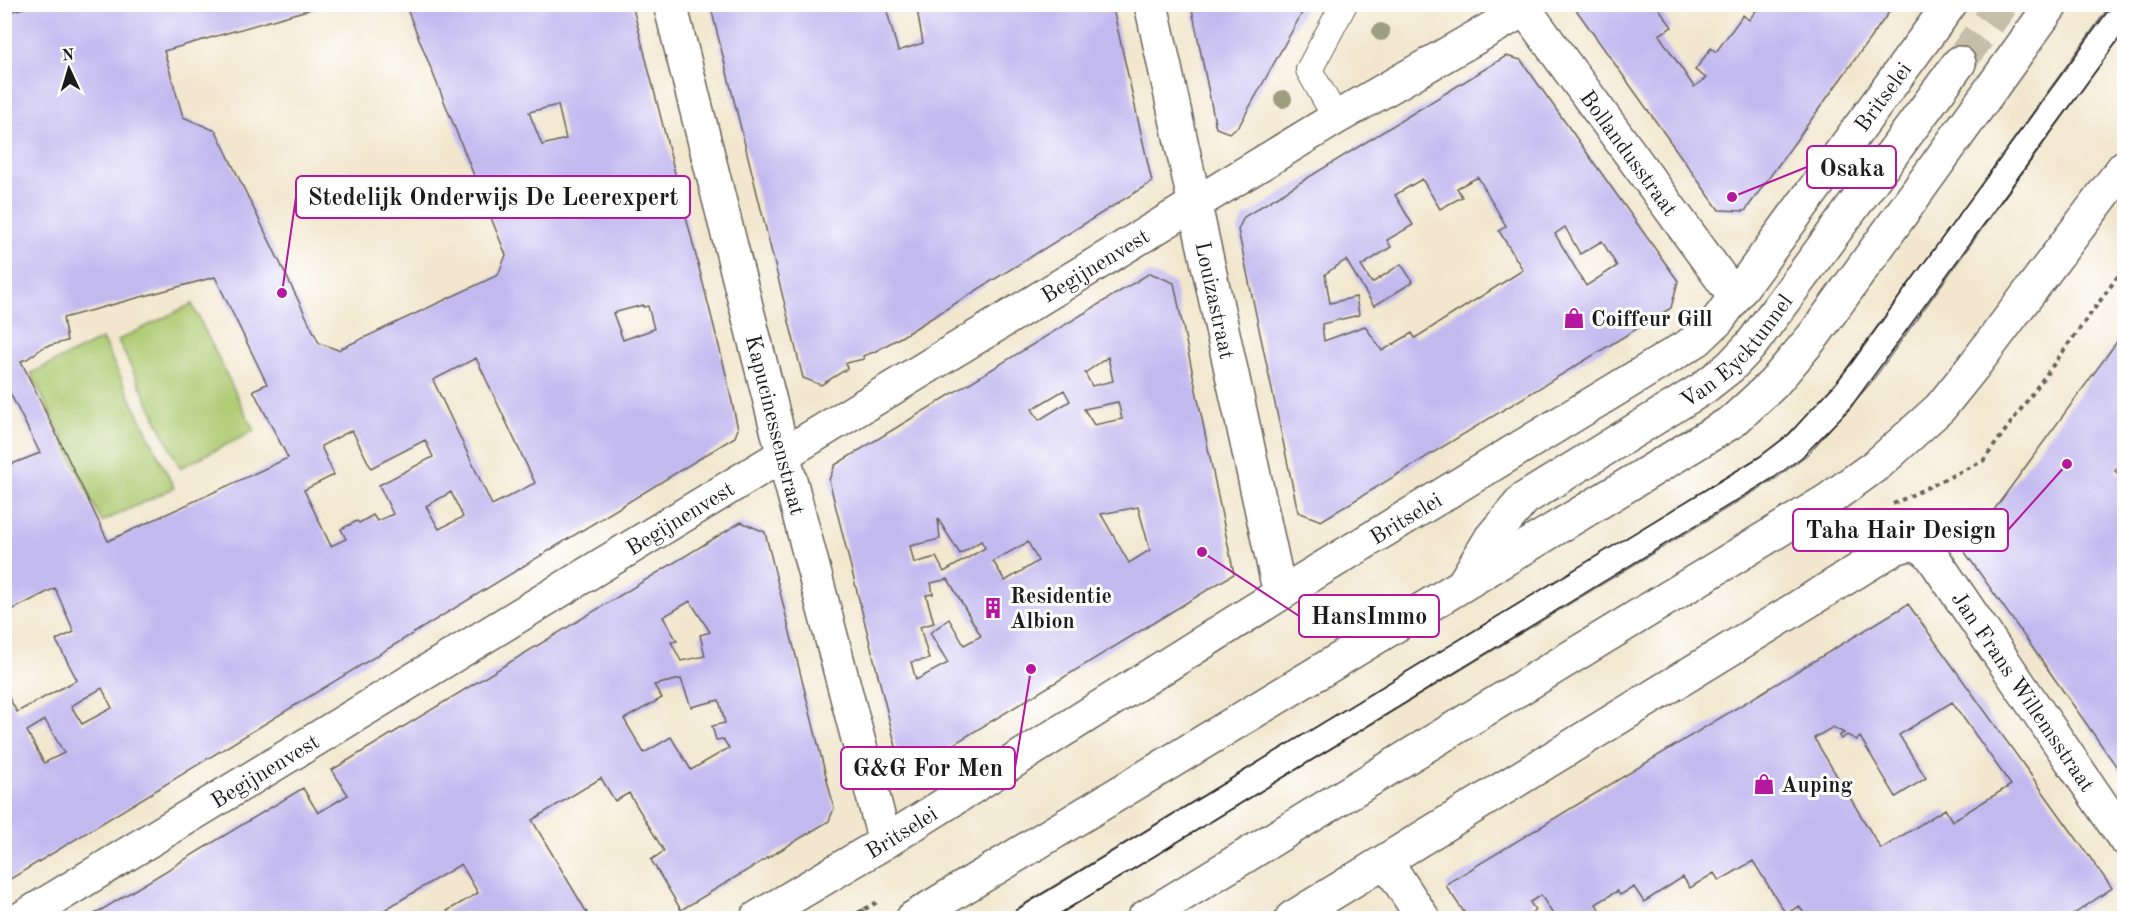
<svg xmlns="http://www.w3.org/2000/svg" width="2129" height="923" font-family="'Old Standard TT',serif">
  <rect width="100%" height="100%" fill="#fff"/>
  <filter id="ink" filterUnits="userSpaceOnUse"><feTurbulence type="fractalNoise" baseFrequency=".0167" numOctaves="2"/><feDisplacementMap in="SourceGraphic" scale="12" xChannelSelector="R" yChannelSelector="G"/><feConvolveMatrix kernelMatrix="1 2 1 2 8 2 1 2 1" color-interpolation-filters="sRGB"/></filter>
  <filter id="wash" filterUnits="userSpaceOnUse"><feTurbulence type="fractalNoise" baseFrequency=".008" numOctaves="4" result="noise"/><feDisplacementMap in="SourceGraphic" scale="24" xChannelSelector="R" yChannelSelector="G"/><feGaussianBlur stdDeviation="1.35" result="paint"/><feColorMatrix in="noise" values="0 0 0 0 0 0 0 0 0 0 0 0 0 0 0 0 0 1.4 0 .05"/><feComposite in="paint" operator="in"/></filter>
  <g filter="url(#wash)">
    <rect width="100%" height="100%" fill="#f2e7ce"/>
    <!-- green -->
    <path fill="#aecb72" stroke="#657447" stroke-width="1.5" d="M192 304 254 431 180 468 118 340Z
      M102 339 174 488 102 522 31 373Z"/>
    <g id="blocks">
      <!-- building -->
      <path fill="#c2b9ef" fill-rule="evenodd" d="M405 4H632L724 366 738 429 735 437 4 883V679L9 690 7 694 17 712 77 680 56 640 74 632 55 588 4 614V467L40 453 4 381V13L37 5H325L164 51 183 117 216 131 319 343 338 350 498 275 506 255ZM558 105 566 139 542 145 529 112ZM215 277 267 384 253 390 288 458 108 541 21 361 27 359 44 347 67 341 63 318ZM643 305V307L648 306 654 329 623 340 613 313ZM476 358 535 483 492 505 433 380ZM352 430 371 468 425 440 433 457 379 485 393 514 377 521 373 515 359 523 357 521 341 529 346 539 331 546 304 490 334 475 321 446ZM451 492 463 517 439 529 426 506ZM102 688 112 708 82 724 71 706ZM45 720 64 753 44 763 27 731Z
        M710 4H885L898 51 923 43 916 4H1112L1152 182 901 337 874 352 863 356 864 359 846 363 847 369 821 385 803 378Z
        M1191 4H1307L1239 126 1229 133 1216 128Z
        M1572 4H1656L1672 27 1659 35 1694 87 1706 78 1695 70 1711 48 1716 52 1743 15 1749 20 1761 4H1895L1745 211 1719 210Z
        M1506 56 1521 60 1678 281 1671 308 1321 521 1298 512 1238 230 1244 217ZM1478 177 1506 226 1499 231 1523 270 1415 338 1412 333 1382 351 1365 326 1324 341 1322 324 1359 315 1356 297 1330 303 1325 274 1346 260 1374 306 1413 282 1401 264 1372 283 1361 266 1391 247 1387 240 1413 225 1395 195 1422 179 1440 209 1462 197 1457 188ZM1565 227 1580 254 1602 241 1617 266 1586 286 1555 234Z
        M1150 273 1174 283 1234 574 921 764 898 755 829 480 835 465ZM1108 357 1113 381 1092 386 1085 373ZM1064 390 1070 401 1039 420 1032 409ZM1118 402 1122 419 1094 425 1084 409ZM1138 507 1150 550 1129 563 1101 514ZM938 519 960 554 981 541 985 548 944 572 936 557 914 563 910 546 940 539ZM1028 542 1038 561 1005 581 993 561ZM948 579 981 636 964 645 949 619 930 633 948 663 916 680 911 662 929 659 920 627 934 623 926 595 933 594 931 583Z
        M2124 332V459L2115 471 2124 478V777L1964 551Z
        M741 522 765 532 834 808 829 821 681 910 651 860 664 851 629 793 615 801 601 778 532 820 590 918H451L447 911 478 893 461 864 371 918H88L303 788 318 813 348 795 332 770ZM690 601 710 632 700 635 705 656 681 661 671 642 677 641 663 617ZM681 679 691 707 719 700 725 723 712 726 716 740 723 739 729 748 691 770 671 737 644 753 624 719 662 698 654 685Z
        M1908 604 2112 888 2068 918H1807L1799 906 1786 914 1753 861 1719 881 1714 873 1690 888 1683 877 1644 902 1634 887 1620 895 1617 891 1596 904 1604 918H1555L1541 895 1530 902 1535 910 1531 913 1534 918H1468L1446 886 1448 883ZM1952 702 2011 785 1952 821 1945 809 1881 849 1814 738 1833 727 1844 733 1839 736 1841 739 1847 735 1857 740 1860 737 1896 797 1926 778 1899 735Z"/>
    </g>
  </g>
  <g filter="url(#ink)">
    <use href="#blocks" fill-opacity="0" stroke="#67635a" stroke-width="1.5"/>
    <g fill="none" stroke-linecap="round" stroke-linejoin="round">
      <!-- secondary-tunnel -->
      <path stroke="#c7beaa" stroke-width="33" stroke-dasharray="33 16" stroke-linecap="butt" d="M1959 63 2002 4"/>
      <defs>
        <path id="lane" d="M1336 118 1309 70 1344 4
          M1027 918 1769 467 1799 444 1860 375 2124 9"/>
        <g id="street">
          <path id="s1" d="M670 4 783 453 885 842"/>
          <path id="s2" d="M1151 4 1280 594"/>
          <path id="s3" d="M1521 4 1734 296"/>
          <path d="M1386 861 1423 918"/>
          <path id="s4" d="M22 918 1336 118 1525 9"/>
          <path id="s5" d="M757 918 885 842 1280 594 1697 340 1718 320 1950 4"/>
          <path id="s6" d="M1292 918 1893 549C1911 541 1922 543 1934 559L2124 838"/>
        </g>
        <g id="secondary">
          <path id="s7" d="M1465 581 1491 538 1524 499 1702 389 1730 367 1751 345 1959 63"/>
          <path d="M913 918 1733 421 1773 384 1815 334 2052 4"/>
          <path d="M1144 918 1828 500 1879 463 1940 408 1973 367 2124 167"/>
        </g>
      </defs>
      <!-- lane casing -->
      <use href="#lane" stroke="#67635a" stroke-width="28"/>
      <!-- street casing -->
      <use href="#street" stroke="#67635a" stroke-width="36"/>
      <!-- secondary casing -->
      <use href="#secondary" stroke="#67635a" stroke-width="36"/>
      <!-- path -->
      <path stroke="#67635a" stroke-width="4" stroke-dasharray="4.5 4.5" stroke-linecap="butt" d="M1893 504 1983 461 2124 268
        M861 909 867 918
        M849 918 879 901
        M2121 918 2124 916"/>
      <!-- lane -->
      <use href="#lane" stroke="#fff" stroke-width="26"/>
      <!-- street -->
      <use href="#street" stroke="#fff" stroke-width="33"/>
      <!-- secondary -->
      <use href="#secondary" stroke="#fff" stroke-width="33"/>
      <!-- tram -->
      <path stroke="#1c1c1c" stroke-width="1.5" d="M1003 918 1759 457 1788 435 1837 382 2113 4
        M1053 918 1775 477 1802 457 1850 408 2124 32"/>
    </g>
    <!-- trees -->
    <g fill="#9c9e7f">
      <circle cx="1381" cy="32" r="9"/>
      <circle cx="1283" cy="99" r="9"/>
    </g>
  </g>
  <!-- icons -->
  <defs>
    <symbol id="shop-bare" viewBox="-9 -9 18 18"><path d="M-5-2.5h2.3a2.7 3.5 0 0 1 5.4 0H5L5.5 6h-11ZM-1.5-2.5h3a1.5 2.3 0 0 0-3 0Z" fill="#b5179e" stroke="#fff" stroke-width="2.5" paint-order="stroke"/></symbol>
    <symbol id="building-bare" viewBox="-9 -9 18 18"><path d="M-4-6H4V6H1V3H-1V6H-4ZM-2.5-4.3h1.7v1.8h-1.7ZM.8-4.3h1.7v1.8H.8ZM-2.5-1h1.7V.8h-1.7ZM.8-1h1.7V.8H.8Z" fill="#b5179e" stroke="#fff" stroke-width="2.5" paint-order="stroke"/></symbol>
  </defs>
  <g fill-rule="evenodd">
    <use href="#shop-bare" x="1559" y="303" width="30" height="30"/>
    <use href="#building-bare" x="978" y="593" width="30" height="30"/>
    <use href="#shop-bare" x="1749" y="769" width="30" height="30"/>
  </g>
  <g text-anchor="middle" stroke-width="6" stroke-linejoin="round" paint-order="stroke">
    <!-- street labels -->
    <g font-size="22" fill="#1c1c1c" stroke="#fff">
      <text dy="8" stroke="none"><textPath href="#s5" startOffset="1410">Britselei</textPath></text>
      <text dy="8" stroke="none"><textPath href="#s3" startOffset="184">Bollandusstraat</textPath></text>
      <text dy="8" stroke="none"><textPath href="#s4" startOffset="1256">Begijnenvest</textPath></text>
      <text dy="8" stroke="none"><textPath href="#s2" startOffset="303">Louizastraat</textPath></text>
      <text dy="8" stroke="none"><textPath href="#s7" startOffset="362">Van Eycktunnel</textPath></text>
      <text dy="8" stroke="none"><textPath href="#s1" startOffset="434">Kapucinessenstraat</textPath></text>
      <text dy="8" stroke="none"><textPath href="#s4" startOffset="770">Begijnenvest</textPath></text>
      <text dy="8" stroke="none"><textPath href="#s5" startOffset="762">Britselei</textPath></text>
      <text dy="8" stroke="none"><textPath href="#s6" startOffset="912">Jan Frans Willemsstraat</textPath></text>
      <text dy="8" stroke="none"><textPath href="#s4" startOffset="284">Begijnenvest</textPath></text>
      <text dy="8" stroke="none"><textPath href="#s5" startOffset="168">Britselei</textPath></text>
    </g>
    <!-- poi labels -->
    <g font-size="22" font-weight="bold" fill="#1c1c1c" stroke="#fff" text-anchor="start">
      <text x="1591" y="326">Coiffeur Gill</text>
      <text x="1010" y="603">Residentie<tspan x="1010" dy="25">Albion</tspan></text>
      <text x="1781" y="792">Auping</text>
    </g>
  </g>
  <!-- callouts -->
  <path fill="none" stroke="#b5179e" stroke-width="2" d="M1732 197L1807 167M282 293L296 197M2067 464L2008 530M1202 552L1299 616M1031 669L1015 768"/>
  <g fill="#b5179e" stroke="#fff" stroke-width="2">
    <circle cx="1732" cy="197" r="6"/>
    <circle cx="282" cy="293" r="6"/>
    <circle cx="2067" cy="464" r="6"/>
    <circle cx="1202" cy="552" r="6"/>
    <circle cx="1031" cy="669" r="6"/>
  </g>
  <g fill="#fff" stroke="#b5179e" stroke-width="2">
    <rect x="1807" y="146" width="89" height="42" rx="6"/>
    <rect x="296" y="176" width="394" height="42" rx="6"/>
    <rect x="1793" y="509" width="215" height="42" rx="6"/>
    <rect x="1299" y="595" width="140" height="42" rx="6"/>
    <rect x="841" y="747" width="174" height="42" rx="6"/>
  </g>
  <g font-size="24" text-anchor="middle" font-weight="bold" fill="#1c1c1c">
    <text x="1852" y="176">Osaka</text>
    <text x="493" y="205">Stedelijk Onderwijs De Leerexpert</text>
    <text x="1901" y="538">Taha Hair Design</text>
    <text x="1369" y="624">HansImmo</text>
    <text x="928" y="776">G&amp;G For Men</text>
  </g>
  <!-- margin -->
  <rect width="2129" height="923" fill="none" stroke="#fff" stroke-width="24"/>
  <!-- north arrow -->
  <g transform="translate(69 69) rotate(356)" stroke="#ffffff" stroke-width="4.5" paint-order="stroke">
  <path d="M0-4.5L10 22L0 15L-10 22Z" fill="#1c1c1c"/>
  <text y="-9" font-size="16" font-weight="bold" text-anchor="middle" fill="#1c1c1c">N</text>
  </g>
</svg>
